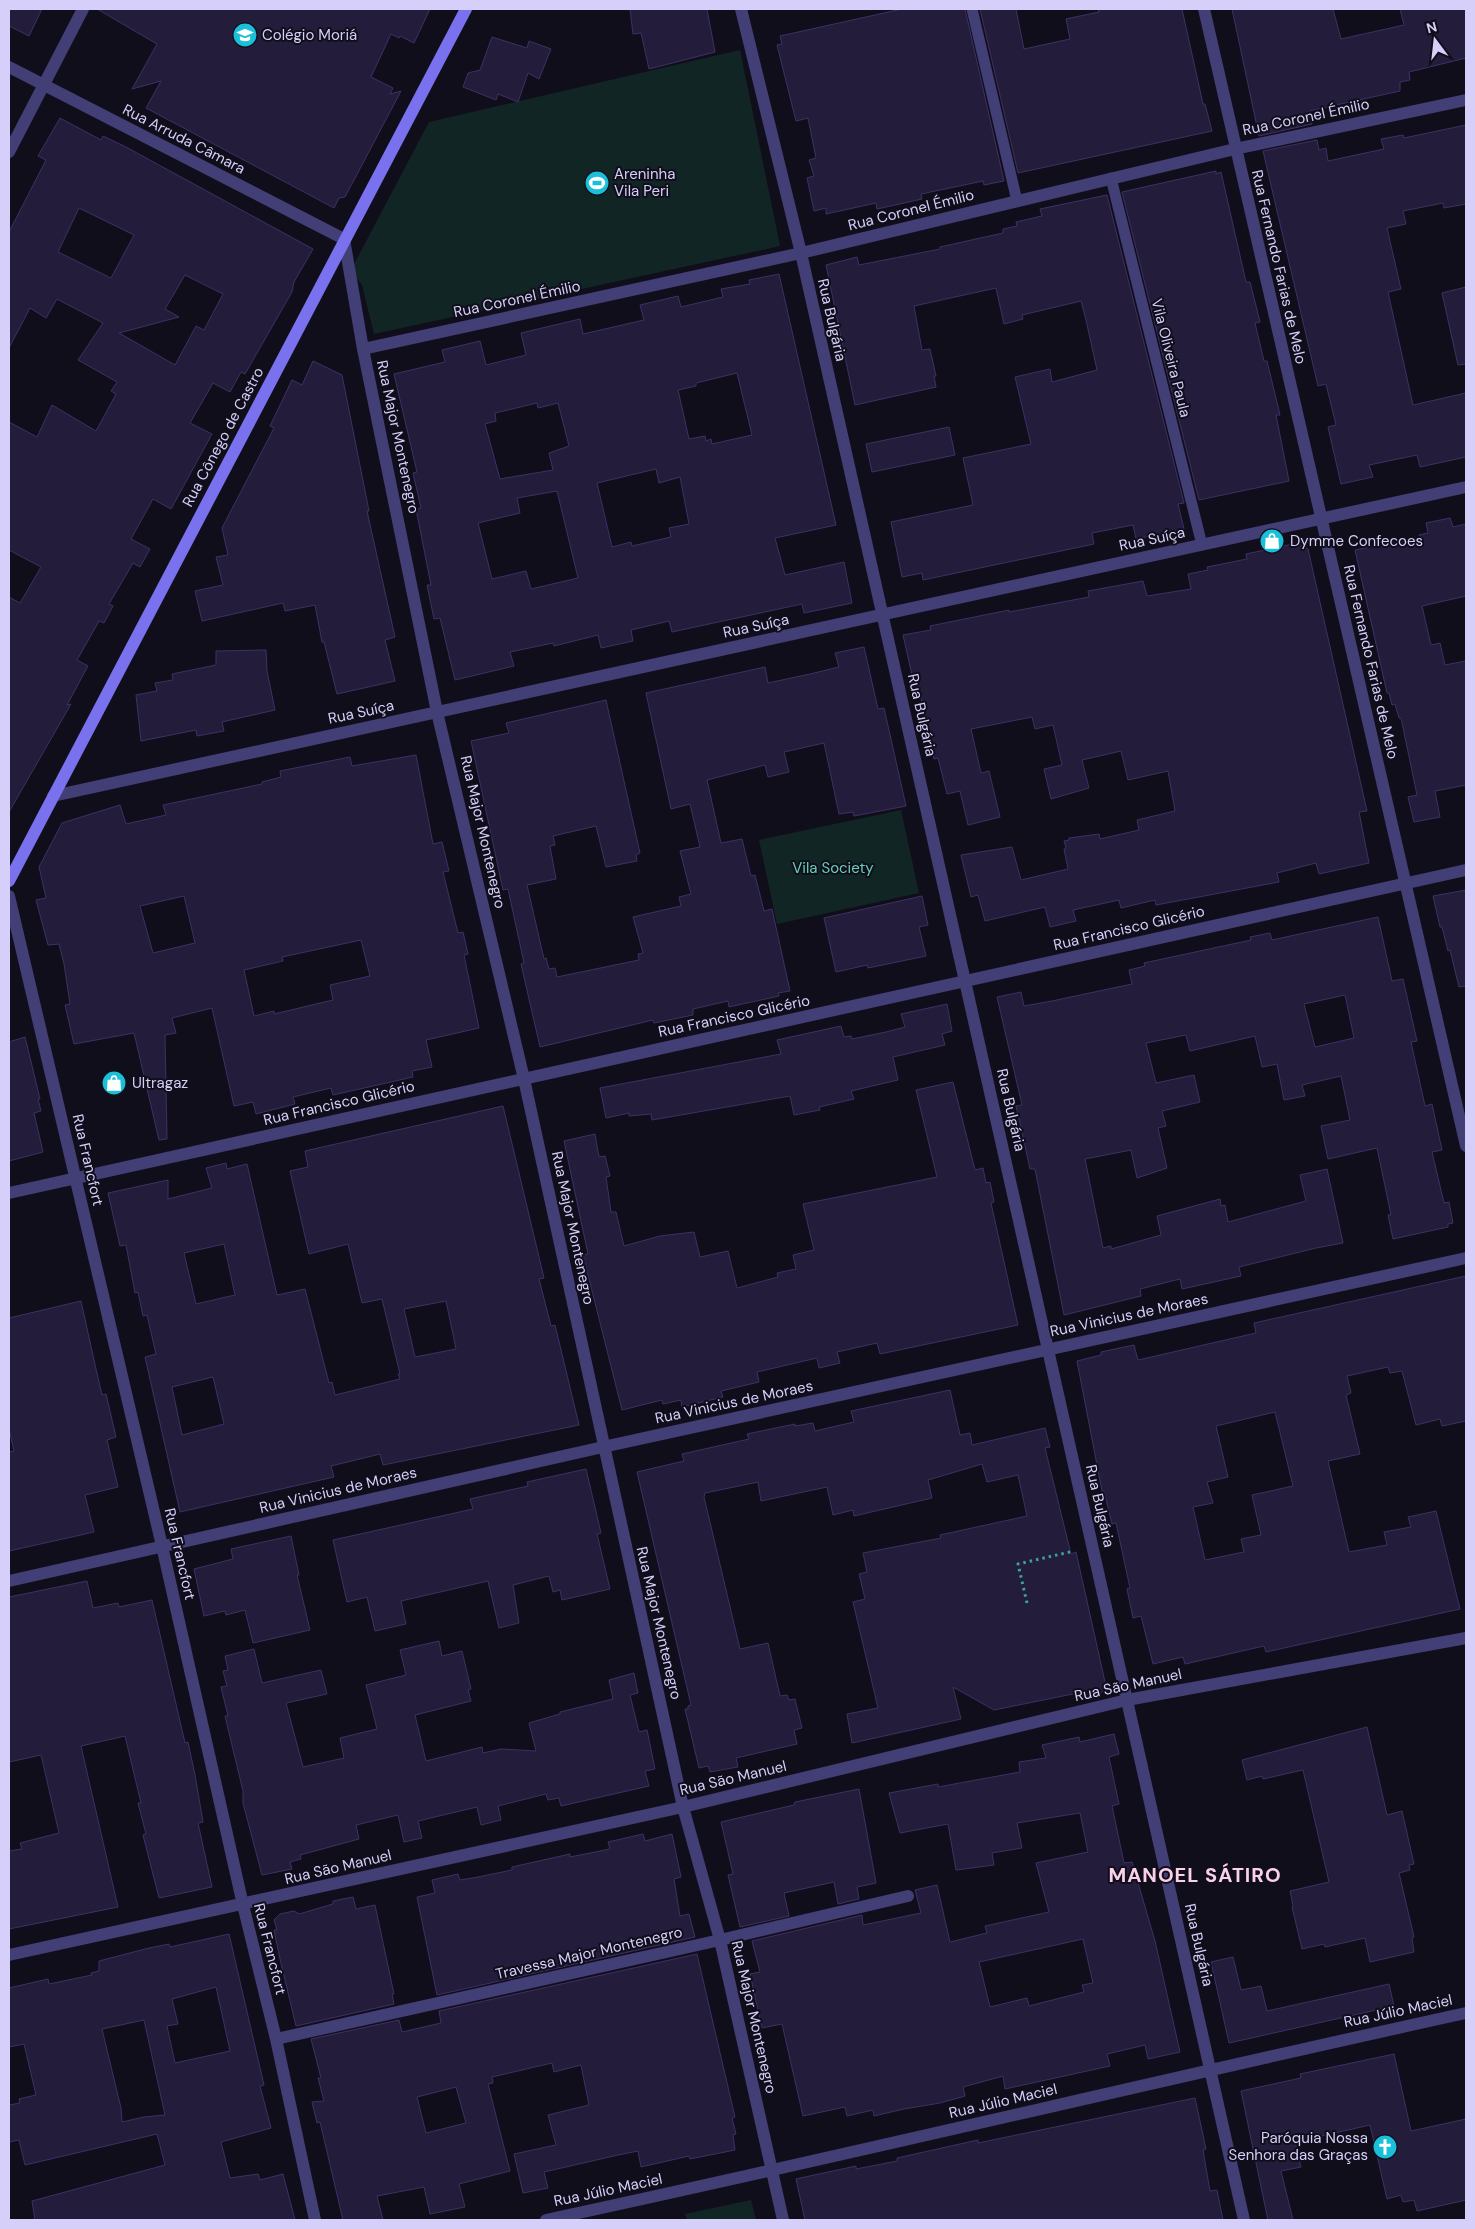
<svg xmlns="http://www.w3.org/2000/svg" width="1475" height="2229" font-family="'DM Sans',sans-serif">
  <rect width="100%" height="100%" fill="#110e1c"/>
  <!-- green -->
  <path fill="#122525" d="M740 50 780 246 374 334 362 285 351 270 429 122Z
    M901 810 919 893 777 924 759 840Z
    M751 2200 756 2220H687L685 2214Z"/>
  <!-- building -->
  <path fill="#241c3b" stroke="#3d3164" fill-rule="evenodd" d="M9 9H42L29 36 9 26Z
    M97 9H430L414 43 400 36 399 38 391 34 371 77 393 88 390 94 401 91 345 197 339 198 334 208 146 108 161 81 132 89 157 44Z
    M630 9H707L715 52 649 69 641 33 633 34Z
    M902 9H965L1004 181 984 185 983 181 921 194 922 199 877 209 876 203 826 214V208L814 211 807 178 814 176 809 160 816 158 808 118 796 121 777 45 782 44 780 36Z
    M980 9H1016L1024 49 1070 39 1066 19 1099 12 1098 9H1182L1203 104H1205L1212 131 1018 173Z
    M1232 9H1333L1341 39 1404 25 1400 9H1466V58L1409 72 1410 80 1400 82V91L1309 111 1312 124 1259 136Z
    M492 37 527 48 529 41 551 49 539 79 528 73 518 102 498 94 496 100 463 87 468 73 480 70Z
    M60 118 101 140 103 136 126 147 313 249 294 282 292 292 245 374 241 372 230 392 213 383 190 423 212 434 171 509 153 499 131 539 150 549 140 567 133 563 109 604 113 606 104 623 99 621 77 660 88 666 67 705 71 704 9 812V597L20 603 41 567 9 550V422L37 437 52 405 96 431 116 394 111 391 117 382 78 360 103 323 57 299 46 318 30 308 9 348V232L46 160 38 156ZM79 208 134 235 111 278 58 252ZM185 275 223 294 204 330 196 326 175 365 119 333 179 317 165 309Z
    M1466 125V204L1444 208 1443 203 1403 211 1406 224 1387 228 1401 289 1388 292 1413 405 1466 393V457L1420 467 1417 455 1369 465 1373 477 1341 484 1328 427 1336 425 1326 384 1318 386 1263 151 1317 140 1319 150 1326 148 1328 161 1384 149 1381 139 1403 135 1404 138Z
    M1216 171V174L1221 172 1246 282H1250L1260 322 1255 323 1264 361H1267L1280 415H1276L1289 481 1199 500 1122 192Z
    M1107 195 1184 503 1178 504 1184 529 1136 539 1133 525 1092 533 1094 544 923 580 922 573 902 577 891 522 973 505 963 458 1031 444 1015 377 1050 369 1052 382 1097 370 1086 320 1081 301 1022 315 1023 319 1004 324 996 288 914 306 922 350 930 349 936 376H934L936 387 855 405 826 265 857 257 859 265 940 249V247L1003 233V229L1017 226 1016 222 1042 216 1040 209Z
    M779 274 836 525 775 538 785 575 844 562 852 603 804 613 802 604 672 632 669 621 631 630 633 641 601 648 598 635 554 646 553 643 510 652 514 666 455 680 440 618 434 619 427 585H431L416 509 421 508 413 473 417 472 394 374 445 362 442 350 480 341 486 365 526 355 521 333 580 319 583 334 644 320 640 305 678 296 681 307 723 297 721 289 750 284 749 280ZM737 373 752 435 712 444 711 439 706 441 705 436 689 439 678 390 696 386V383ZM537 403 538 408 558 403 569 446 549 453 553 470 500 479 485 424 496 421 495 413ZM656 469 659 483 680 477 689 524 669 528 671 537 632 546 631 542 612 547 597 483ZM557 491 578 578 531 589 526 571 492 579 478 523 520 513 517 498Z
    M1466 287V364L1458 365 1442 293Z
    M313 361 342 375 369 511H367L395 637 385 640 395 681 337 694 324 642H322L315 605 285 611 283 603 202 621 195 591 223 585 216 557 228 555 222 528 274 428 270 426 292 380 302 385Z
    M949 427 955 455 872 472 866 444Z
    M1450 518 1453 527 1466 524V596L1422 606 1431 645 1440 643 1445 665 1466 661V785L1435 791 1440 817 1414 822 1408 797 1417 795 1401 718H1399L1395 704 1392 705 1389 693H1387L1355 550 1420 537 1419 535 1428 533 1426 523Z
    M1297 543 1308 549 1367 811 1359 812 1369 863 1319 874 1316 863 1277 873 1279 882 1156 905 1155 900 1121 908 1119 900 1073 910 1076 921 1050 927 1045 907 985 921 978 895 971 897 961 855 1012 847 1021 880 1068 869 1064 849 1066 848 1064 841 1069 840V838L1099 834 1100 839 1139 830 1137 820 1175 811 1168 771 1128 780 1121 751 1082 760 1089 788 1051 799 1044 769 1062 765 1053 725 1035 729 1032 717 971 729 981 773 989 771 1000 817 968 825 960 791 947 794 938 758 934 759 916 674 912 675 903 635 931 630 930 626 1009 610V612L1089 597 1088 591 1143 581 1147 596 1191 589 1188 574 1208 570 1207 567 1247 559 1246 554Z
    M864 647 878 709 884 708 906 806 854 816 853 812 839 814 824 743 784 752 789 772 768 777 765 765 707 780 721 843 742 839 751 876 755 875 764 911 772 909 790 991 778 993 779 996 729 1007 728 1001 693 1009V1015L654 1023 653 1020 540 1047 521 964 524 963 508 889 503 890 471 741 509 733 506 723 606 700 640 853 636 855 637 861 606 867 596 826 553 836 555 845 550 846 556 879 527 885 544 959 546 958 549 969 555 968 557 977 639 960 638 954 643 953 633 917 681 906 679 897 691 894 680 851 700 847 690 804 671 809 646 693 765 667 768 683 810 674 839 667 835 653Z
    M266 650 267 671 275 710 222 722 224 731 197 736 196 730 141 741 136 695 157 691 155 683 173 680 172 674 216 665V651Z
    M416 755 433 844 442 842 449 871 443 872 458 933 463 932 468 954 464 955 479 1028 426 1040 432 1067 412 1071 413 1077 333 1095 331 1088 293 1097 295 1104 256 1114 253 1102 234 1106 212 1008 172 1018 176 1033 165 1035 167 1139 159 1140 134 1033 74 1044 65 1005 70 1004 64 964 59 944 48 945 36 900 46 898 39 867 62 823 120 805 126 824 166 815 163 805 262 784V782L281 777 280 771 350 757 352 766ZM184 896 195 943 153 953 140 906ZM361 940 370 976 330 985 333 1000 274 1014V1011L254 1016 244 970 283 961 282 957Z
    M1466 890V986L1459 987 1450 950 1448 951 1442 927H1440L1433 896Z
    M922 896 928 925 919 927 926 956 868 968 867 965 836 972 824 918Z
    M1378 917 1392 981 1403 979 1417 1041 1411 1042 1425 1106 1432 1104 1442 1150 1432 1152 1444 1203 1449 1202 1453 1223 1448 1224V1227L1393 1239 1388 1215H1391L1377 1148 1328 1159 1321 1126 1350 1120 1341 1076 1302 1085 1305 1096 1284 1100 1277 1064 1262 1067 1255 1036 1190 1051 1186 1035 1146 1043 1156 1083 1194 1075 1200 1102 1162 1111 1166 1126 1158 1128 1167 1168 1137 1178 1131 1150 1085 1159 1103 1248 1111 1246V1249L1161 1235 1157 1216 1220 1199 1221 1206 1225 1205 1228 1222 1306 1201 1300 1175 1327 1169 1343 1243 1316 1248 1239 1267 1241 1276 1182 1289 1180 1279 1140 1289 1141 1296 1064 1315 1035 1169H1030L1024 1141 1016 1106 1022 1105 997 997 1021 992 1024 1006 1052 1001 1132 984 1129 970 1145 966 1144 963 1251 940 1250 937 1270 933 1272 940ZM1345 995 1354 1038 1315 1047 1304 1004Z
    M947 1004 952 1031 942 1034 945 1045 893 1057 898 1080 851 1091 854 1099 819 1107 820 1110 794 1115 790 1096 652 1120 651 1114 629 1116V1113L606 1118 600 1088 781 1054 777 1040 841 1026 844 1037 851 1036 852 1039 886 1032 905 1027 901 1014Z
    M25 1037 40 1099H38L41 1111 34 1113 43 1152 9 1161V1042Z
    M953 1082 975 1170 983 1168 986 1183 990 1182 994 1202 991 1203 1018 1325 880 1354 877 1343 837 1352 840 1363 819 1368 817 1358 757 1372 759 1382 721 1391 723 1397 682 1407 681 1400 663 1404 662 1400 622 1410 583 1255 588 1254 564 1141 595 1134 599 1157 605 1156 610 1176 606 1177 611 1212H616L624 1246 660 1236 694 1232 700 1257 728 1251 737 1288 778 1277 777 1273 796 1269 793 1255 814 1250 803 1204 937 1177 916 1090Z
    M503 1106 544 1278 539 1279 551 1326 555 1325 579 1425 383 1465 380 1454 331 1466 334 1477 180 1512 145 1357 156 1354 147 1315 143 1316 138 1292 135 1293 126 1245 120 1246 108 1193 168 1180V1199L212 1188 206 1168 226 1163 227 1169 247 1164 277 1295 305 1289 329 1383 332 1382 335 1395 400 1379 398 1374H400L382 1299 362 1303 348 1244 309 1254 290 1171 308 1167 305 1151ZM224 1244 235 1295 196 1304 184 1253ZM446 1301 456 1349 415 1357 404 1309ZM213 1377 224 1424 182 1435 172 1387Z
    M1466 1276V1421L1442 1426 1440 1419 1416 1425 1402 1371 1390 1373 1388 1367 1347 1376 1351 1393 1346 1395 1360 1454 1328 1461 1349 1552 1387 1545 1384 1532 1411 1527 1408 1517 1436 1511 1460 1609 1266 1652 1264 1646 1185 1664 1183 1657 1153 1664 1141 1616 1133 1618 1127 1589 1130 1588 1116 1523 1112 1524 1104 1491H1102L1077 1361 1101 1355V1352L1134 1345 1138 1360 1256 1333 1254 1323ZM1275 1412 1293 1486 1252 1495 1261 1535 1241 1539 1244 1552 1205 1560 1193 1507 1213 1503 1207 1482 1228 1477 1216 1426Z
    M81 1301 96 1369 102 1395 106 1394 116 1437 107 1440 118 1487 85 1495 94 1532 9 1551V1452L14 1451 9 1429V1318Z
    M950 1390 960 1435 970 1433 972 1445 1045 1428 1050 1447 1045 1448 1071 1554 1076 1552 1107 1691 1079 1697 1078 1693 994 1710 953 1687 961 1719 852 1743 847 1714 878 1708 853 1602 865 1599 859 1574 867 1572 863 1553 941 1538 940 1535 1027 1516 1018 1475 987 1482 982 1464 928 1480 932 1498 854 1516 853 1510 833 1515 827 1487 761 1501 758 1482 705 1493 704 1497 740 1649 768 1643 780 1696 787 1695 789 1700 795 1699 802 1728 794 1730 797 1744 736 1758 738 1767 710 1772 708 1766 699 1768 685 1709H688V1706L691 1705 637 1472 684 1461 682 1454 749 1439 747 1434 795 1424V1426L813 1423 815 1431 854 1422 851 1411Z
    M586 1469 601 1533 597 1534 610 1589 562 1600 560 1590 553 1592 549 1576 513 1585 519 1623 499 1628 488 1581 401 1601 406 1624 375 1631 367 1597 347 1602 333 1540 473 1509 470 1499 528 1486 527 1482Z
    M291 1536 299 1575H297L310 1630 253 1643 245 1610 226 1615 225 1611 204 1616 194 1569 233 1559 231 1549Z
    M87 1581 93 1608 118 1603 119 1607 152 1600 185 1743 188 1742 195 1775 203 1822 198 1823 212 1887 159 1898 143 1835 146 1834 138 1803H141L125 1736 81 1746 118 1907 9 1929V1851L22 1849 20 1843 59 1833 41 1755 9 1762V1597Z
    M439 1641 442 1656 462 1651 471 1689 468 1690 471 1701 415 1715 426 1761 482 1747 483 1753 501 1749 536 1751 529 1723 560 1714V1712L613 1699 609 1680 634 1673 638 1693 630 1695 639 1732 647 1730 655 1769 645 1771 649 1786 561 1806 559 1798 548 1800 546 1794 498 1806 501 1820 481 1825 477 1807 418 1821 422 1838 404 1842 398 1815 356 1825 359 1839 300 1855 301 1859 290 1862 292 1869 262 1875 243 1803V1791L225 1716H228L221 1687 227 1686 223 1671 228 1670 225 1656 254 1649 262 1683 321 1670 327 1694 286 1703 303 1767 344 1758 340 1738 377 1729 366 1685 406 1675 400 1650Z
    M1367 1727 1387 1815 1402 1811 1414 1864 1409 1865 1410 1870 1399 1873 1414 1937 1412 1938 1414 1952 1370 1962 1365 1938 1325 1947 1324 1944 1302 1949 1292 1907 1293 1906 1290 1891 1329 1882 1303 1770 1263 1779 1262 1776 1247 1780 1242 1760Z
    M1114 1734 1119 1754 1109 1757 1119 1804 1112 1806 1124 1863 1132 1862 1155 1941 1180 2052 1148 2059 1145 2045 1107 2054 1110 2066 1005 2089 1003 2076 963 2087 965 2096 940 2103 904 2109 874 2116 873 2110 847 2116 845 2107 803 2116 782 2024 762 2028 750 1974 760 1972 752 1941 862 1915 863 1925 921 1913 915 1890 937 1885 950 1942 987 1933 985 1926 1049 1912 1036 1863 1088 1852 1080 1813 1017 1823 1022 1848 992 1853 994 1865 956 1870 948 1824 900 1833 889 1793 938 1784V1787L1020 1772 1019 1762 1046 1758 1042 1745 1079 1737 1080 1742ZM1083 1939 1093 1983 1082 1985 1084 1992 1029 2006 1027 1998 990 2007 979 1962Z
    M859 1789 876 1883 857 1887 859 1899 838 1904 834 1882 784 1893 789 1916 740 1927 728 1875 733 1874 721 1822 794 1805 795 1802Z
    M643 1834 645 1841 672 1834 681 1877 674 1879 680 1916 689 1914 695 1937 437 1995 417 1897 435 1893 432 1880 458 1874 460 1880 473 1878 512 1870V1867L570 1854V1857L610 1849 608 1842Z
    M353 1897 356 1909 375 1905 394 1994H392L394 2004 296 2026 280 1959 274 1930H277L274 1920 280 1914 294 1911 299 1914 333 1904V1901Z
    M229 1934 264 2085 260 2086 271 2128 221 2142 230 2178 258 2174 260 2180 283 2174 295 2220H35L32 2201 165 2165 157 2134 25 2165 19 2140 9 2142V2105L20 2103 19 2099 36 2095 24 2044 9 2047V1988L48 1979 49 1984 92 1975 91 1973 99 1971V1961L149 1948 169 1944 170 1947ZM216 1987 230 2051 175 2063 167 2026 178 2024 172 1999ZM144 2020 165 2115 144 2117 122 2122 121 2108 102 2029Z
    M697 1954 735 2117 732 2118 736 2134 733 2135 735 2150 690 2159 689 2156 641 2167 638 2151 618 2155 544 2172 548 2188 523 2193 514 2154 556 2145 548 2115 589 2105 581 2065 554 2072 552 2063 492 2077 493 2083 488 2084 510 2171 459 2184 465 2207 430 2214 424 2187 377 2196 383 2220H343L320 2122 317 2123 312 2102 324 2101 318 2078H321L311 2039 399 2020 402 2032 441 2023 439 2011ZM456 2087 466 2123 426 2133 417 2097Z
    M1233 1957 1241 1990 1261 1986 1267 2011 1389 1984 1394 2006 1229 2043 1211 1962Z
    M1394 2054 1411 2131 1466 2119V2200L1417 2211 1414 2200 1403 2202 1401 2195 1387 2199 1370 2125 1295 2142 1301 2167 1281 2171 1293 2220H1268L1241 2091 1301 2078 1300 2074Z
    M1195 2098 1206 2149 1203 2150 1210 2191 1217 2190 1223 2220H805L796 2179 856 2166V2169L877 2165 897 2161V2158L978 2140V2143Z"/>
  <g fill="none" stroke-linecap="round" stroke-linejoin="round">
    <!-- path -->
    <path stroke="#3aa2a0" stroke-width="3" stroke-dasharray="2.5 4" stroke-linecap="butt" d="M1027 1603 1018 1564 1074 1551"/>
    <!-- service -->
    <path stroke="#423e76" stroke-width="11" d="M972 9 1017 201
      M1111 178 1202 545"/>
    <!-- minor -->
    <path stroke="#423e76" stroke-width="12" d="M741 9 801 253 1244 2220
      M1204 9 1466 1146
      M9 67 344 239 363 349 437 712 524 1079 683 1807 720 1940 783 2220
      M9 152 83 9
      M363 349 801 253 1235 149 1466 100
      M53 796 1466 487
      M9 896 162 1546 243 1905 276 2039 315 2220
      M9 1193 1466 870
      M9 1581 603 1447 1466 1258
      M9 1955 683 1807 1127 1700 1466 1638
      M276 2039 720 1940 908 1896
      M546 2220C854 2154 1159 2080 1466 2013"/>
    <!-- secondary -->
    <path stroke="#7971ee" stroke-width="12" d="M9 881 466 9"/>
  </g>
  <!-- icons -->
  <defs>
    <symbol id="school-disc" viewBox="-11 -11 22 22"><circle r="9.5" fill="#1abfda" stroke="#110e1c"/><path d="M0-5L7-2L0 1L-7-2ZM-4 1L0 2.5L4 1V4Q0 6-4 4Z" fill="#fff"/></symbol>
    <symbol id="stadium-disc" viewBox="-11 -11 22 22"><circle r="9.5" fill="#1abfda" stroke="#110e1c"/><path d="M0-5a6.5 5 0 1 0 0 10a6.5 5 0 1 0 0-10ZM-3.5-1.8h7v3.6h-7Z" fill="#fff"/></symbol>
    <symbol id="shop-disc" viewBox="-11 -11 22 22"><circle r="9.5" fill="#1abfda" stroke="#110e1c"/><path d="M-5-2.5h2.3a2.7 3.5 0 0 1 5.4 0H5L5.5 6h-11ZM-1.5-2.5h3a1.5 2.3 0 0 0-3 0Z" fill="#fff"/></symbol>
    <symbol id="church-disc" viewBox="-11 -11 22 22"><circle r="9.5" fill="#1abfda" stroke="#110e1c"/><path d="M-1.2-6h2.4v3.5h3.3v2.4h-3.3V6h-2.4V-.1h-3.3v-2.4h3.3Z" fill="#fff"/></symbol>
  </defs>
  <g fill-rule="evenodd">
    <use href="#school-disc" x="231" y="21" width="28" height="28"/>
    <use href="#stadium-disc" x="583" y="169" width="28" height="28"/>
    <use href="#shop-disc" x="1258" y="527" width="28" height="28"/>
    <use href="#shop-disc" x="100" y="1069" width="28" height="28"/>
    <use href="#church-disc" x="1371" y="2133" width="28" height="28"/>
  </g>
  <g text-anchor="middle" stroke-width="4" stroke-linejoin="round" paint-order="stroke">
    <!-- poi labels -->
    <g font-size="15" fill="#d5cff9" stroke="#110e1c" text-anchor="start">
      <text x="262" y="40">Colégio Moriá</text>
      <text x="614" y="179">Areninha<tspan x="614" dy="17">Vila Peri</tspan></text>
      <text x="1290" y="546">Dymme Confecoes</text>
      <text x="132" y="1088">Ultragaz</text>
      <text x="1368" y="2143" text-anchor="end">Paróquia Nossa<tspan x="1368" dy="17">Senhora das Graças</tspan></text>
    </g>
    <!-- street labels -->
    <g font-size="15" fill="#d5cff9" stroke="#110e1c">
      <text transform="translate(1306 117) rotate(-12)" y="5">Rua Coronel Émilio</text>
      <text transform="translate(184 139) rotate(27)" y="5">Rua Arruda Câmara</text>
      <text transform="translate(911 210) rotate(-14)" y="5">Rua Coronel Émilio</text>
      <text transform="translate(1279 267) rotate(77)" y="5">Rua Fernando Farias de Melo</text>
      <text transform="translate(517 299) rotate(-12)" y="5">Rua Coronel Émilio</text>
      <text transform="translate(832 320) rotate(77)" y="5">Rua Bulgária</text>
      <text transform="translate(1171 358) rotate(76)" y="5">Vila Oliveira Paula</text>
      <text transform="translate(223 437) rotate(-62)" y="5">Rua Cônego de Castro</text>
      <text transform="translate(398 437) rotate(78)" y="5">Rua Major Montenegro</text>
      <text transform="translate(1152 539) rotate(-12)" y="5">Rua Suíça</text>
      <text transform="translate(756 626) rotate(-12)" y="5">Rua Suíça</text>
      <text transform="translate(1371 662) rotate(77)" y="5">Rua Fernando Farias de Melo</text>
      <text transform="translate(361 712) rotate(-12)" y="5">Rua Suíça</text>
      <text transform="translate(922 715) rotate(77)" y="5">Rua Bulgária</text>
      <text transform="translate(483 832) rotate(77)" y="5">Rua Major Montenegro</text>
      <text transform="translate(1129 928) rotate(-13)" y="5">Rua Francisco Glicério</text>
      <text transform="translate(734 1016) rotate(-12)" y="5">Rua Francisco Glicério</text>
      <text transform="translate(339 1103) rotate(-13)" y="5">Rua Francisco Glicério</text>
      <text transform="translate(1011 1110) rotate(77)" y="5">Rua Bulgária</text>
      <text transform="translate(88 1160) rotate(77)" y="5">Rua Francfort</text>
      <text transform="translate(573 1228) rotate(78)" y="5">Rua Major Montenegro</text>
      <text transform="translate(1129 1315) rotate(-12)" y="5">Rua Vinicius de Moraes</text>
      <text transform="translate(734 1402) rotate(-12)" y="5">Rua Vinicius de Moraes</text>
      <text transform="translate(338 1490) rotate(-13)" y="5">Rua Vinicius de Moraes</text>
      <text transform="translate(1100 1506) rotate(77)" y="5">Rua Bulgária</text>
      <text transform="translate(180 1554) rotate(77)" y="5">Rua Francfort</text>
      <text transform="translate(659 1623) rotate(77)" y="5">Rua Major Montenegro</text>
      <text transform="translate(1128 1685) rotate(-12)" y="5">Rua São Manuel</text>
      <text transform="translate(733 1778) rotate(-13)" y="5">Rua São Manuel</text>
      <text transform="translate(338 1867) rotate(-13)" y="5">Rua São Manuel</text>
      <text transform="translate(1199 1945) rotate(77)" y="5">Rua Bulgária</text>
      <text transform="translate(270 1949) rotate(76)" y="5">Rua Francfort</text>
      <text transform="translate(589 1953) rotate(-13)" y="5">Travessa Major Montenegro</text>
      <text transform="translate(1398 2011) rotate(-12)" y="5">Rua Júlio Maciel</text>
      <text transform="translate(754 2017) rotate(77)" y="5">Rua Major Montenegro</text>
      <text transform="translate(1003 2101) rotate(-13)" y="5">Rua Júlio Maciel</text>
      <text transform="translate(608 2190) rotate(-12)" y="5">Rua Júlio Maciel</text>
    </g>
    <!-- park labels -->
    <g font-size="15" fill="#64d0b9" stroke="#110e1c">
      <text x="833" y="873">Vila Society</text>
    </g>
    <!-- district labels -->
    <g font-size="20" font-weight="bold" letter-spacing="1" fill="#fad1e9" stroke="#110e1c">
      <text x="1195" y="1882">MANOEL SÁTIRO</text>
    </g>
  </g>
  <!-- border -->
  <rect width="1475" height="2229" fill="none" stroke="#d5cff9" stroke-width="20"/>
  <!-- north arrow -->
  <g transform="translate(1435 40) rotate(345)" stroke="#110e1c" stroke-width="4" paint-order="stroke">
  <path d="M0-4L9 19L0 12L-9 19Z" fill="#d5cff9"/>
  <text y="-8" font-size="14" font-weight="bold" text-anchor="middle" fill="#d5cff9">N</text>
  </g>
</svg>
